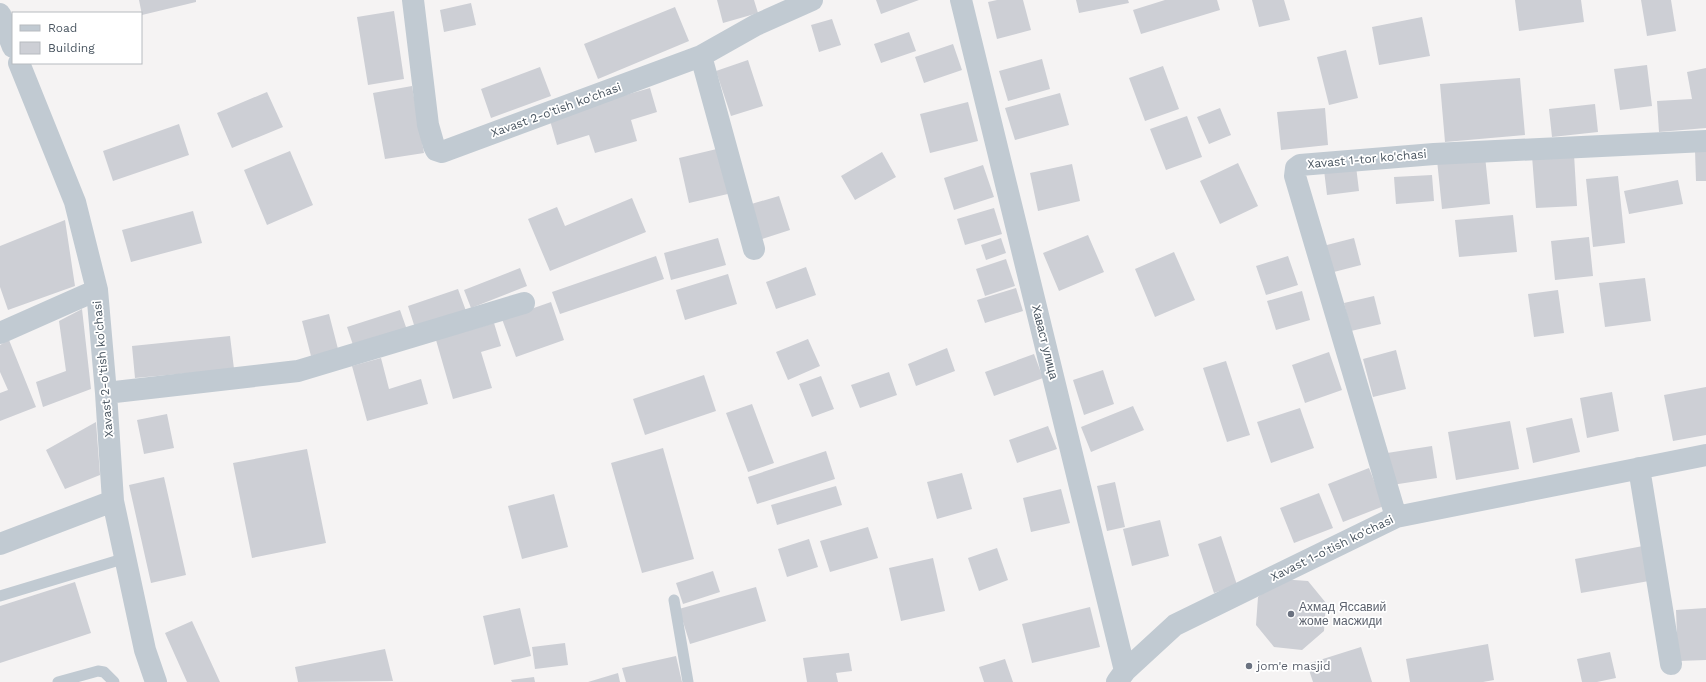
<svg xmlns="http://www.w3.org/2000/svg" width="1706" height="682" font-family="'Work Sans',sans-serif">
  <rect width="100%" height="100%" fill="#f5f3f3"/>
  <!-- building -->
  <path fill="#cdcfd5" d="M139 0H196V2L142 15Z
    M717 0H754L758 13 723 23Z
    M876 0H919L881 14Z
    M997 0H1023L1031 30 997 39 988 2Z
    M1076 0H1128L1129 3 1079 13Z
    M1165 0H1217L1220 10 1141 34 1133 10Z
    M1252 0H1284L1290 20 1259 27Z
    M1515 0H1581L1584 22 1519 31Z
    M1641 0H1671L1676 31 1647 36Z
    M471 3 476 25 444 32 440 10Z
    M675 7 689 41 598 79 584 44Z
    M394 11 404 79 368 85 357 17Z
    M1422 17 1430 56 1379 65 1372 27Z
    M832 19 841 45 819 52 811 25Z
    M909 32 916 51 881 63 874 44Z
    M953 44 962 70 924 83 915 57Z
    M1346 50 1358 98 1329 105 1317 57Z
    M1042 59 1050 89 1008 101 999 71Z
    M748 60 763 106 731 116 716 71Z
    M1647 65 1652 106 1620 110 1614 69Z
    M1163 66 1179 109 1145 121 1129 78Z
    M540 67 551 96 491 118 481 89Z
    M1706 68V128L1659 132 1657 101 1692 99 1687 72Z
    M1520 78 1525 135 1445 142 1440 84Z
    M412 86 424 153 385 159 373 93Z
    M650 88 657 112 631 120 637 141 595 153 589 135 557 145 549 117Z
    M267 92 283 127 232 148 217 113Z
    M1060 93 1069 125 1015 140 1005 108Z
    M968 102 978 141 930 153 920 114Z
    M1595 104 1598 132 1552 137 1549 109Z
    M1220 108 1231 135 1209 144 1197 117Z
    M1325 108 1328 145 1281 150 1277 112Z
    M1187 116 1202 157 1166 170 1150 129Z
    M179 124 189 155 113 181 103 151Z
    M721 148 732 193 689 203 679 158Z
    M1706 149V181H1696L1695 150Z
    M290 151 313 205 267 225 244 170Z
    M882 152 896 177 855 200 841 176Z
    M1574 154 1577 206 1536 208 1532 156Z
    M1485 156 1490 204 1442 209 1437 160Z
    M1238 163 1258 206 1220 224 1200 181Z
    M1072 164 1080 201 1038 211 1030 173Z
    M983 165 994 197 954 210 944 178Z
    M1356 166 1359 191 1327 195 1324 170Z
    M1432 175 1434 201 1396 204 1394 177Z
    M1618 176 1625 243 1593 247 1586 179Z
    M1678 180 1683 204 1629 214 1624 191Z
    M779 196 790 230 759 240 748 205Z
    M632 198 646 232 550 271 528 219 557 207 565 226Z
    M994 208 1002 234 965 245 957 219Z
    M193 211 202 243 131 262 122 230Z
    M1513 215 1517 252 1459 257 1455 220Z
    M65 220 75 286 8 310 0 287V246Z
    M1088 235 1104 272 1059 291 1043 253Z
    M1589 237 1593 276 1555 280 1551 241Z
    M718 238 726 265 671 280 664 253Z
    M1001 238 1006 253 986 260 981 245Z
    M1354 238 1361 265 1330 273 1323 246Z
    M1174 252 1195 300 1155 317 1135 269Z
    M656 256 664 279 560 314 552 292Z
    M1288 256 1298 285 1266 295 1256 266Z
    M1006 259 1015 286 985 296 976 269Z
    M806 267 816 295 776 309 766 282Z
    M520 268 527 286 471 308 464 290Z
    M728 274 737 304 685 320 676 290Z
    M1645 278 1651 321 1605 327 1599 283Z
    M1016 288 1023 311 985 323 977 300Z
    M458 289 466 311 415 328 408 306Z
    M1558 290 1564 333 1534 337 1528 294Z
    M1302 291 1310 320 1276 330 1267 301Z
    M1374 296 1381 324 1351 331 1344 303Z
    M551 302 564 340 516 357 502 319Z
    M82 309 91 389 43 407 36 382 66 371 59 321Z
    M400 310 407 330 354 348 347 327Z
    M329 314 338 349 311 356 302 321Z
    M494 323 501 346 481 352 492 388 453 399 436 340Z
    M230 336 234 369 135 378 132 346Z
    M808 339 820 366 788 380 776 352Z
    M9 340 36 407 0 421V393L8 390 0 372V345Z
    M947 348 955 371 916 386 908 364Z
    M1396 350 1406 389 1373 397 1363 359Z
    M1329 352 1342 390 1305 403 1292 365Z
    M1034 354 1043 378 994 396 985 372Z
    M381 358 389 389 421 379 428 404 367 421 352 366Z
    M1226 361 1250 435 1227 442 1203 368Z
    M1103 370 1114 404 1084 415 1073 380Z
    M889 372 897 395 860 408 851 385Z
    M704 375 716 411 645 435 633 399Z
    M821 376 834 409 812 417 799 384Z
    M1706 387V435L1673 441 1664 395Z
    M1612 392 1619 431 1587 438 1580 398Z
    M752 404 774 463 748 472 726 413Z
    M1133 406 1144 430 1091 452 1081 427Z
    M1300 408 1314 448 1271 463 1257 422Z
    M167 414 174 448 144 454 137 420Z
    M1572 418 1580 452 1533 463 1526 428Z
    M1510 421 1519 469 1456 480 1448 432Z
    M96 422 100 475 65 489 46 450Z
    M1048 426 1057 449 1017 463 1009 440Z
    M1432 446 1437 478 1392 485 1387 453Z
    M663 448 694 559 642 573 611 463Z
    M307 449 326 543 252 558 233 463Z
    M826 451 835 479 757 504 748 477Z
    M1369 468 1384 506 1343 522 1328 484Z
    M962 473 972 509 937 519 927 482Z
    M164 477 186 575 151 583 129 485Z
    M1115 482 1125 527 1107 531 1097 486Z
    M836 486 842 505 777 525 771 505Z
    M1061 489 1070 523 1031 532 1023 498Z
    M1319 493 1333 528 1294 543 1280 508Z
    M554 494 568 547 522 559 508 506Z
    M1160 520 1169 556 1132 566 1123 529Z
    M868 527 878 558 830 572 820 541Z
    M1221 536 1237 585 1214 593 1198 544Z
    M809 539 818 567 787 577 778 549Z
    M1643 546 1649 581 1581 593 1575 559Z
    M997 548 1008 580 979 591 968 558Z
    M933 558 945 611 901 621 889 568Z
    M713 571 720 592 683 604 676 583Z
    M1280 579 1308 581 1326 603 1324 631 1302 650 1274 647 1256 625 1258 597Z
    M75 582 91 633 0 663V606Z
    M756 587 766 621 690 644 679 609Z
    M1090 607 1100 647 1032 663 1022 624Z
    M520 608 531 656 494 665 483 616Z
    M1706 608V660L1678 661 1676 610Z
    M192 621 220 682H187L165 633Z
    M565 643 568 665 535 669 532 647Z
    M1488 644 1494 680 1483 682H1410L1406 659Z
    M1361 647 1372 682H1313L1307 664Z
    M385 649 393 681 298 682 295 667Z
    M1610 652 1616 678 1597 682H1582L1577 659Z
    M849 653 852 671 836 673 838 682H807L803 658Z
    M676 656 682 682H626L622 668Z
    M1005 659 1013 682H984L979 667Z
    M618 673 620 682H588Z
    M534 677 535 682H512L511 680Z"/>
  <g fill="none" stroke-linecap="round" stroke-linejoin="round">
    <!-- lane -->
    <path stroke="#c1cad2" stroke-width="11" d="M0 596 126 558
      M674 600 688 682
      M58 682 98 671 104 672 114 682"/>
    <!-- street -->
    <path stroke="#c1cad2" stroke-width="22" d="M413 0 428 125 434 146 436 150 442 152 701 56 756 25 812 0
      M961 0 1125 671 1117 682
      M0 14 13 47
      M701 56 754 249
      M19 63 75 202 97 290 106 393 113 501 145 650 156 682
      M0 333 97 290
      M106 393 298 371 524 303
      M1639 468 1671 664
      M1396 517 1295 176 1296 168 1300 165 1434 154 1706 141
      M0 544 113 501
      M1125 671 1175 625 1396 517 1706 455"/>
  </g>
  <!-- markers -->
  <g fill="#6b7280" stroke="#fff" stroke-width="1.5">
    <circle cx="1291" cy="614" r="4"/>
    <circle cx="1249" cy="666" r="4"/>
  </g>
  <g text-anchor="middle" stroke-width="3.5" stroke-linejoin="round" paint-order="stroke">
    <!-- street labels -->
    <g font-size="12" fill="#4a5661" stroke="#fff">
      <text transform="translate(556 110) rotate(-20)" y="4">Xavast 2-o'tish ko'chasi</text>
      <text transform="translate(1367 159) rotate(-5)" y="4">Xavast 1-tor ko'chasi</text>
      <text transform="translate(1045 342) rotate(76)" y="4">Хаваст улица</text>
      <text transform="translate(103 369) rotate(-95)" y="4">Xavast 2-o'tish ko'chasi</text>
      <text transform="translate(1332 548) rotate(-26)" y="4">Xavast 1-o'tish ko'chasi</text>
    </g>
    <!-- worship labels -->
    <g font-size="12" fill="#5b616d" stroke="#fff" text-anchor="start">
      <text x="1299" y="611">Ахмад Яссавий<tspan x="1299" dy="14">жоме масжиди</tspan></text>
      <text x="1257" y="670">jom'e masjid</text>
    </g>
  </g>
  <!-- legend -->
  <rect x="12" y="12" width="130" height="52" fill="#ffffff" stroke="#b7bbc0"/>
  <rect x="20" y="25" width="20" height="6" fill="#c1cad2" stroke="#b7bbc0"/>
  <text x="48" y="32" font-size="12" fill="#4a5661">Road</text>
  <rect x="20" y="42" width="20" height="12" fill="#cdcfd5" stroke="#b7bbc0"/>
  <text x="48" y="52" font-size="12" fill="#4a5661">Building</text>
</svg>
